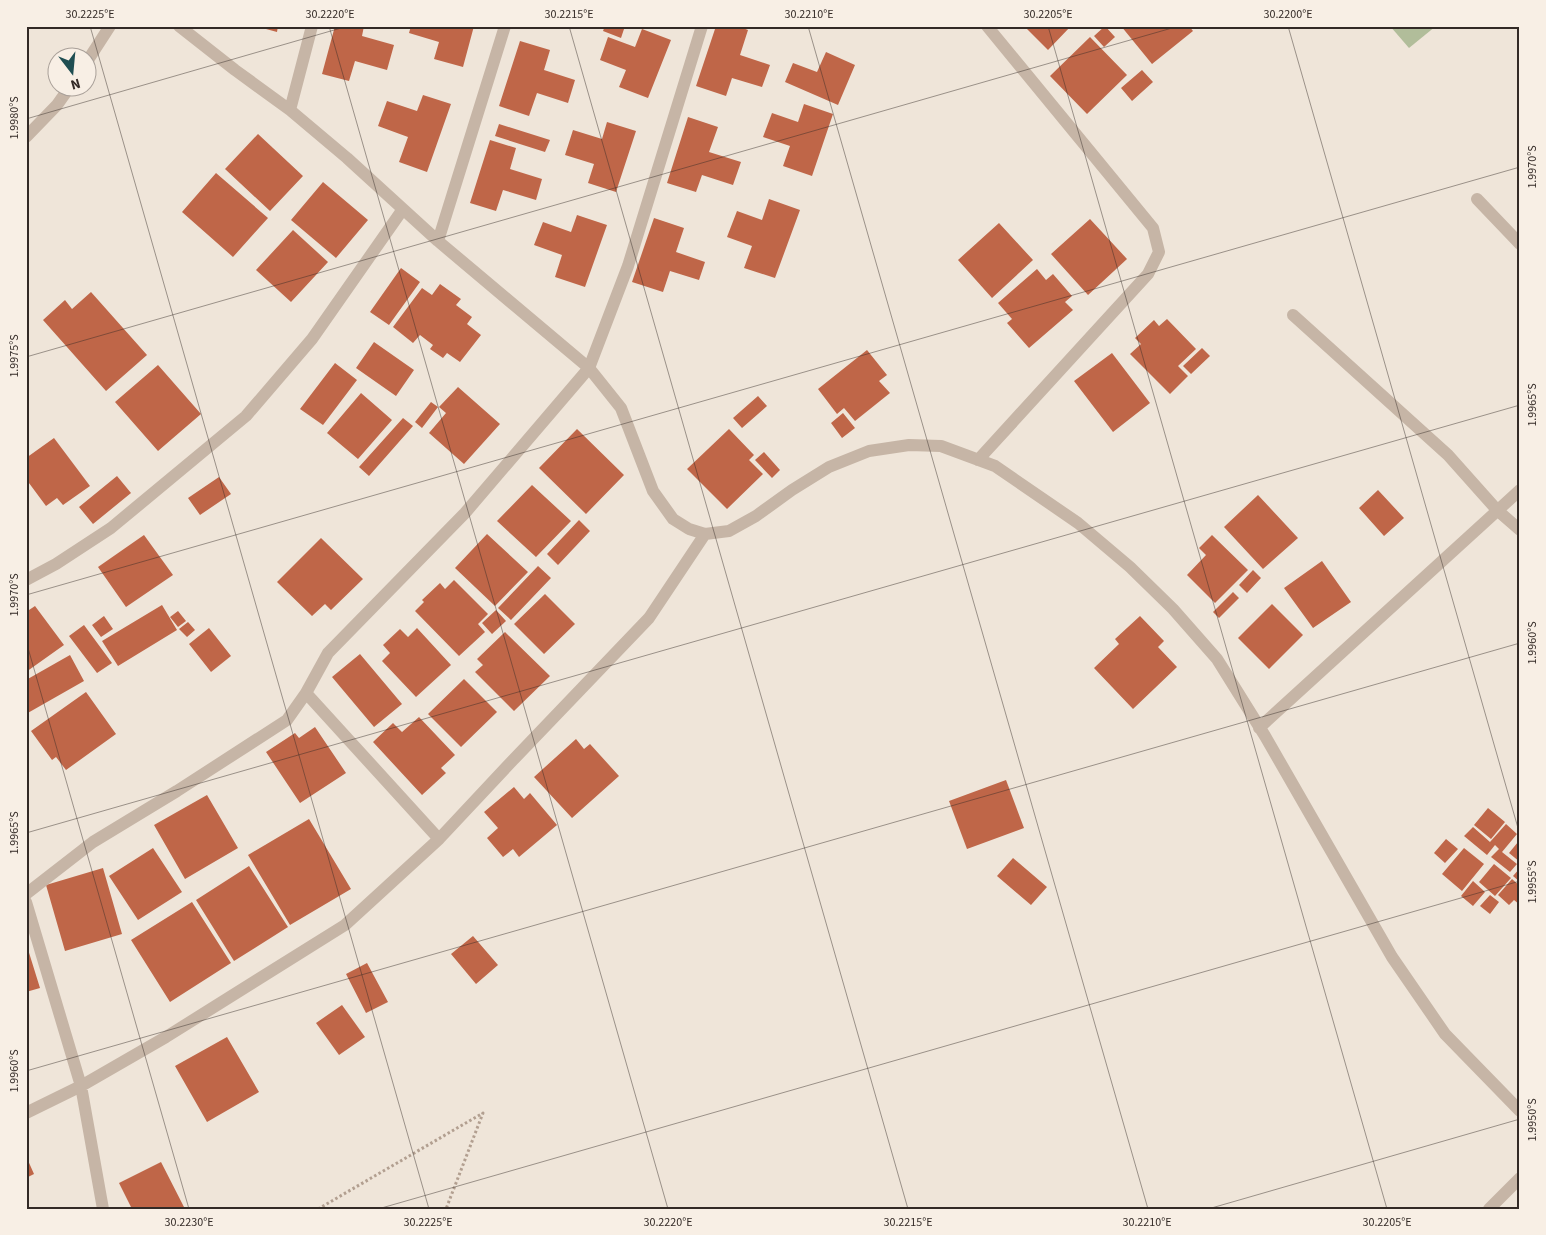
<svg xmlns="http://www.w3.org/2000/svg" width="1546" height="1235" font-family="'Source Sans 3',sans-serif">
  <rect width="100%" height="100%" fill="#efe5d9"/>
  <!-- green -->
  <path fill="#b1bd9a" d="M1390 26H1436L1409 48Z"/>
  <!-- building -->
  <path fill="#bf6648" d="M255 26H278L277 32Z
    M335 26H364L362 36 394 45 387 70 355 61 349 81 322 74Z
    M411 26H474L463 67 434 59 439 42 409 33Z
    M605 26H625L621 38 603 31Z
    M716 26H738L748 30 740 55 770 65 762 87 732 78 726 96 696 86Z
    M1024 26H1071L1048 50Z
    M1105 26 1115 37 1104 47 1094 36Z
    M1121 26H1189L1193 31 1152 64Z
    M642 29 671 40 648 98 619 87 626 70 600 60 608 37 635 47Z
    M1090 37 1127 75 1087 114 1050 76Z
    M520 41 550 50 544 70 575 80 568 103 537 93 529 116 499 106Z
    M826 52 855 65 838 105 785 82 793 63 817 72Z
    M1142 70 1153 82 1132 101 1121 88Z
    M423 95 451 104 427 172 399 162 408 137 378 126 387 101 417 111Z
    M804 104 833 114 812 176 783 166 790 146 763 137 772 113 798 122Z
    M688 117 718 127 709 152 741 162 733 185 702 175 696 192 667 183Z
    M607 122 636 131 616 192 588 183 594 164 565 155 573 130 602 139Z
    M499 124 550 140 545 152 495 136Z
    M258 134 303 176 270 211 225 169Z
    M490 140 516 148 510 169 542 179 536 200 503 190 496 211 470 203Z
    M216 173 268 218 233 257 182 212Z
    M323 182 368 220 336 258 291 220Z
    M769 199 800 210 775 278 744 268 752 246 727 237 737 211 762 220Z
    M577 215 607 225 585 287 555 277 562 255 534 245 543 222 571 232Z
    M654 218 684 228 676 252 705 262 699 280 670 271 663 292 632 282Z
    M1090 219 1127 259 1088 295 1051 254Z
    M999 223 1033 260 992 298 958 260Z
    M293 230 328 262 291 302 256 270Z
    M401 268 420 282 389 325 370 312Z
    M1037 269 1046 280 1053 274 1072 296 1065 302 1073 310 1029 348 1007 323 1012 319 998 303Z
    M440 284 461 299 456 305 472 317 467 324 481 335 460 362 447 353 443 358 430 349 433 345 420 335 413 343 393 327 422 288 432 295Z
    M91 292 147 355 106 391 43 320 65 300 72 309Z
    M1167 319 1196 349 1178 366 1188 376 1170 394 1130 354 1141 344 1135 338 1154 320 1159 326Z
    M374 342 414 370 396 396 356 368Z
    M1202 348 1210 356 1191 374 1183 366Z
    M867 350 887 375 879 381 890 393 855 421 844 408 837 414 818 389Z
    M1112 353 1150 403 1113 432 1074 381Z
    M335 363 357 380 323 425 300 409Z
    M158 365 201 414 158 451 115 402Z
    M458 387 500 424 464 464 429 433 446 413 439 407Z
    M361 393 392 420 358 459 327 433Z
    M758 396 767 406 742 428 733 418Z
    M431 402 438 407 422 428 415 422Z
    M843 413 855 428 842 438 831 423Z
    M403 418 413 426 369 476 359 467Z
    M577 429 624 475 586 514 539 468Z
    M729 429 754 455 749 460 763 474 727 509 687 469Z
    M54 438 90 486 63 505 57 498 46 506 26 479V458Z
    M764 452 780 470 772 478 755 460Z
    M117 476 131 493 93 524 79 507Z
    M219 477 231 494 200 515 188 498Z
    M532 485 571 521 536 557 497 521Z
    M1378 490 1404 518 1384 536 1359 508Z
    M1258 495 1298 538 1263 569 1224 527Z
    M579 520 590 531 558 565 547 554Z
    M487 534 528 572 495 606 455 568Z
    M144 535 173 575 126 607 98 567Z
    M1212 535 1248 570 1215 603 1187 575 1206 555 1199 548Z
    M321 538 363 579 331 610 325 604 312 616 277 582Z
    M1322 561 1351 602 1313 628 1284 588Z
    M538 566 551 578 511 620 498 608Z
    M1253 570 1261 578 1247 593 1239 585Z
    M454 580 488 614 478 624 485 632 459 656 415 611 424 602 422 600 440 583 445 589Z
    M1233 592 1239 598 1219 618 1213 612Z
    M545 594 575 624 544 654 514 624Z
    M1272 604 1303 635 1269 669 1238 638Z
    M162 605 177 630 118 666 102 641Z
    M35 606 64 645 26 672V612Z
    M496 610 506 621 492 634 482 623Z
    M178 611 186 621 178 627 170 617Z
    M104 616 113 629 101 637 92 625Z
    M1140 616 1164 641 1158 647 1177 667 1133 709 1094 668 1119 644 1115 639Z
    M188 622 195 630 187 637 179 629Z
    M84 625 112 663 97 673 69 636Z
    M209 628 231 656 211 672 189 644Z
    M417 628 451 665 416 697 382 661 390 653 383 645 400 629 408 637Z
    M505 632 550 676 514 711 475 672 483 665 477 659Z
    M360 654 402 704 374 727 332 677Z
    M70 655 84 681 26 714V680Z
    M464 679 497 712 461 747 428 714Z
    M86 692 116 734 66 770 56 757 52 760 31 731Z
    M419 717 455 755 441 768 446 773 422 795 373 742 393 723 402 732Z
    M315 727 346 773 300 803 266 752 295 733 299 738Z
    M576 739 584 749 590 744 619 776 572 818 534 777Z
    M1006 780 1024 828 967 849 949 801Z
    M514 787 524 799 530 793 557 825 519 857 513 849 503 857 487 838 498 828 484 812Z
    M207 795 238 848 185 879 154 825Z
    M1488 808 1505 822 1491 839 1474 825Z
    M309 819 351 889 290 925 248 855Z
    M1506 824 1517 834 1502 852 1517 864 1510 872 1491 857 1499 849 1495 845 1487 855 1464 836 1473 827 1490 842Z
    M1446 839 1458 849 1445 863 1434 853Z
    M1518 842 1520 843V862L1509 853Z
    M153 848 182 892 138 920 109 876Z
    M1464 848 1484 864 1462 891 1442 874Z
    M1013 858 1047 887 1031 905 997 876Z
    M1494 864 1511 878 1495 896 1479 882Z
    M249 866 288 927 234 961 196 900Z
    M103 868 122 934 65 951 46 885Z
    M1520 868V882L1513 876Z
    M1512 879 1520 886V905L1514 900 1509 905 1498 895Z
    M1473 881 1485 892 1473 906 1461 896Z
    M1490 895 1499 902 1490 914 1480 906Z
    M192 902 231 963 170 1002 131 940Z
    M473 936 498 965 476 984 451 954Z
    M26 943 40 988 26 992Z
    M367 963 388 1002 366 1013 346 974Z
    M342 1005 365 1037 339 1055 316 1023Z
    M227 1037 259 1092 207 1122 175 1066Z
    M26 1156 34 1174 26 1178Z
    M161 1162 185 1209H132L119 1183Z"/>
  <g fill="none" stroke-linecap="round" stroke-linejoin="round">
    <!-- path -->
    <path stroke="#b29f90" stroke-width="3" stroke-dasharray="2.5 2.5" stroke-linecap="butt" d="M318 1209 483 1113 446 1209"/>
    <!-- minor -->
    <path stroke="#c6b5a6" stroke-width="12" d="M179 26 235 70 290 110 347 158 438 241 589 368 621 408 653 491 673 519 689 529 705 534 729 531 756 516 792 490 829 467 869 451 909 445 941 446 995 466 1078 523 1130 567 1173 609 1217 659 1265 736 1392 957 1445 1034 1520 1111
      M88 60 110 26
      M290 110 312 26
      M26 137 57 105 69 88
      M1477 199 1520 244
      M438 241 505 26
      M1293 315 1448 455 1497 510 1520 530
      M978 460 1148 274 1159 252 1153 228 987 26
      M26 580 56 564 111 528 246 416 312 339 403 209
      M306 693 439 839
      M1259 728 1520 490
      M26 894 93 842 177 791 287 720 306 693 328 653 465 513 589 368 628 266 702 26
      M26 902 81 1086 103 1209
      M26 1113 81 1086 166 1037 345 925 439 839 513 760 649 618 705 534
      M1489 1209 1520 1178"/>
  </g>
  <!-- ticks -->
  <path fill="none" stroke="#332a26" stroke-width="1" stroke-opacity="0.45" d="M90 26 429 1209M329 26 668 1209M569 26 908 1209M808 26 1148 1209M1048 26 1387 1209M1288 26 1520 835M26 119 348 26M26 357 1179 26M26 595 1520 167M26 641 189 1209M26 833 1520 405M26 1071 1520 643M378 1209 1520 881M1208 1209 1520 1119"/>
  <!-- border -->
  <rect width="1546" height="1235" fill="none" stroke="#f8efe5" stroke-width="55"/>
  <!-- north arrow -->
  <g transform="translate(72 72) rotate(164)"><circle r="24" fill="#f8efe5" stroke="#a9a099"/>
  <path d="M0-4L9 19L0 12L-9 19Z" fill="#1f4e52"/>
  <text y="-8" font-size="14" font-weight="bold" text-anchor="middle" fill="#332a26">N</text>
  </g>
  <rect x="28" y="28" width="1490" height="1180" fill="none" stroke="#332a26" stroke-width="2"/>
  <g font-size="12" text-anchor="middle" fill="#332a26">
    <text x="90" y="18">30.2225°E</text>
    <text x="330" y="18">30.2220°E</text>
    <text x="569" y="18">30.2215°E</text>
    <text x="809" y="18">30.2210°E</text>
    <text x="1048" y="18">30.2205°E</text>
    <text x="1288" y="18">30.2200°E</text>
    <text transform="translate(14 118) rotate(-90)" y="4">1.9980°S</text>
    <text transform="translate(1532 167) rotate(-90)" y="4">1.9970°S</text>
    <text transform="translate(14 356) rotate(-90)" y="4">1.9975°S</text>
    <text transform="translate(1532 405) rotate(-90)" y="4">1.9965°S</text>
    <text transform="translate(14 595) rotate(-90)" y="4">1.9970°S</text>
    <text transform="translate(1532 643) rotate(-90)" y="4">1.9960°S</text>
    <text transform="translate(14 833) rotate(-90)" y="4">1.9965°S</text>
    <text transform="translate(1532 882) rotate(-90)" y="4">1.9955°S</text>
    <text transform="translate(14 1071) rotate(-90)" y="4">1.9960°S</text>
    <text transform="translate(1532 1120) rotate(-90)" y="4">1.9950°S</text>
    <text x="189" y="1226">30.2230°E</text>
    <text x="428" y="1226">30.2225°E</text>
    <text x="668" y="1226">30.2220°E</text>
    <text x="908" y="1226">30.2215°E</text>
    <text x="1147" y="1226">30.2210°E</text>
    <text x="1387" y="1226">30.2205°E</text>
  </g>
</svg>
